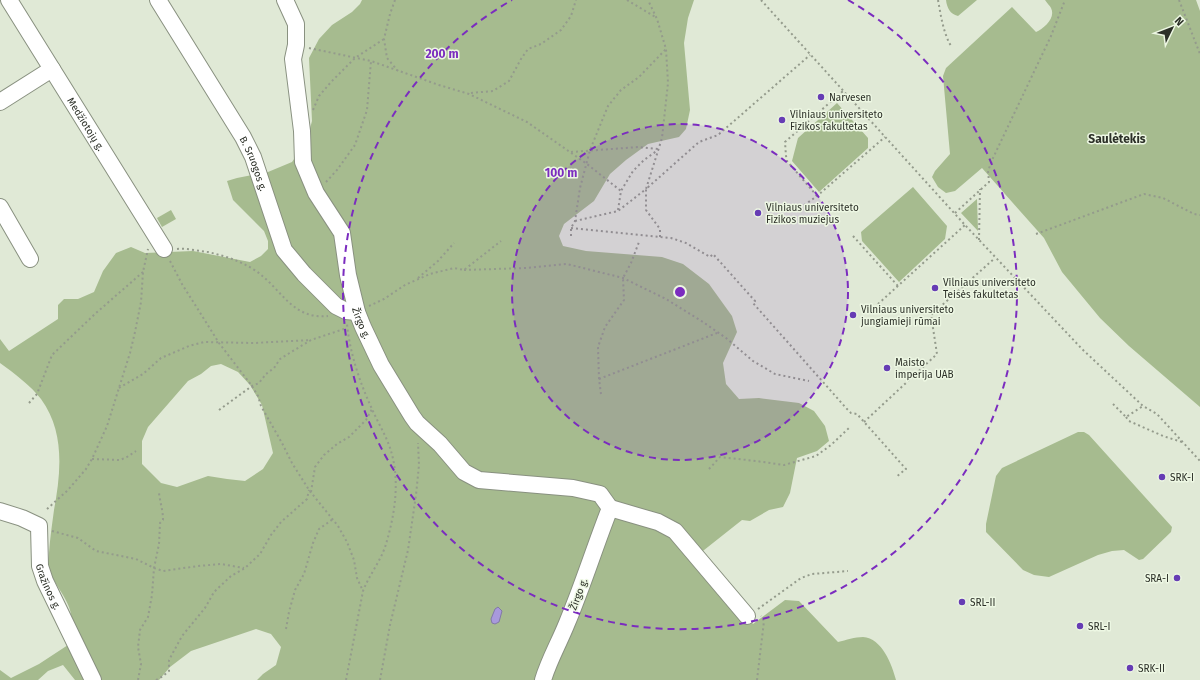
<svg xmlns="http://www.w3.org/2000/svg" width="1200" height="680" font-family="'Fira Sans',sans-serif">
  <rect width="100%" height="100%" fill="#e0e9d6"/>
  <!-- green -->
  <path fill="#a6bb8f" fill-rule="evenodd" d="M362 0H694L688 18 684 43 690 110 686 129 679 137 648 144 626 160 610 174 594 201 564 224 559 236 563 246 586 251 662 257 683 264 709 284 732 316 737 332 723 363 726 384 739 399 759 398 799 403 814 411 825 426 829 441 817 451 797 458 790 493 783 507 769 510 750 521 742 520 694 558 753 624 785 600 799 601 838 642C846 640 855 637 863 637 882 638 892 665 896 680H257L263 674 276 665 281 647 271 634 256 629 191 651 170 667 159 680H75L63 665 48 671 38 680H0V670L11 678 39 664 68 645C70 635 73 623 71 614 68 597 52 583 48 565 48 561 49 556 49 553 50 538 52 525 54 510 61 472 65 432 41 399 32 387 13 372 0 363V339L9 351 58 319V305L64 299H78L94 292 103 271 116 253 131 247 145 253 193 251 250 262 261 256 268 249V241L264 231 233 200 227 181 237 178 268 172 292 162 307 140 312 121 309 58 319 39 332 25 352 12 360 4ZM221 364 238 372 250 385 262 405 273 453 263 469 245 481 227 479 208 476 177 487 161 483 142 464V441L148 427 188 381 201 374 211 366Z
    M946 0H977L958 16C950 14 947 8 946 0Z
    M1045 0H1196L1200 11V407L1129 346 1100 318 1062 272 1044 238 982 168 955 191 946 193 938 187 932 177 935 171 950 154 943 76 946 68 1012 7 1036 32C1044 28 1056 18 1051 8 1050 6 1047 3 1045 0Z
    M837 103 868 138V148L819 192 792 161 798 138Z
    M913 187 947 226 945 239 899 282 862 241 861 232Z
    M977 199 978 231 961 213Z
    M171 210 176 219 162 227 157 218Z
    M1078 432H1084L1089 435 1172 527 1171 532 1143 559 1139 560 1124 550 1112 551 1098 555 1049 577 1034 575 1023 570 986 532V524L996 476 1002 468Z"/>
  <!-- water -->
  <path fill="#a899dc" stroke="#8279a6" d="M498 607 502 611 499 622 495 624 492 623 491 619 495 609Z"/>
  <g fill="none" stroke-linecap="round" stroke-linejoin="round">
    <defs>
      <g id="minor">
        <path id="s1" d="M9 0 164 249"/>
        <path id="s2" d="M158 0 243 137 253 157 284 250 304 274 336 306 346 311 357 312"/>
        <path id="s3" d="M285 0 296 24V45L293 59 302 131 303 162 316 193 342 233 348 275 357 312 363 327 381 365 412 416 417 423 440 444 464 472 479 480 573 488 600 494 610 508C595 546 583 585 567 623 559 643 549 660 543 680"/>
        <path d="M0 102 52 69"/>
        <path d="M0 207 30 259"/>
        <path d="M610 508 658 522 675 531 747 616"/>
        <path id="s4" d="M0 511 22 518 39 526 40 566 45 581 93 680"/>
      </g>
    </defs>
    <!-- minor casing -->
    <use href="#minor" stroke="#899180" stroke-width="18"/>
    <!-- path -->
    <path stroke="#949b8c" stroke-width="2" stroke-dasharray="2 3" stroke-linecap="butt" d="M395 0 390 14 384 39 387 58 398 71
      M627 0 657 18
      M761 0 965 225 1082 349 1143 406 1157 414 1200 461
      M938 0C941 16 943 32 951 46
      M1179 0 1200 54
      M309 48 371 61 439 85 469 94 527 122 587 164 621 191
      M471 93 493 91 509 81 521 59 528 49 541 44 561 30 571 16 576 0
      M313 110 319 96 331 82 355 58 384 39
      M571 152 638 147 659 149
      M326 182 337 170 355 145 367 110 371 61
      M817 196 787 161 786 156 785 142 843 91
      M618 210 621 191 633 171 644 160 658 150
      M796 211 817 196 885 137
      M955 213 989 182 988 171 993 158 1051 36 1065 0
      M575 221 618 211 646 189 662 138 668 83 666 49 657 19 648 0
      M571 228 671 238 686 243 710 257 713 254 755 301 753 303 846 408 851 413 857 414 906 469 896 477
      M1036 234 1144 194 1163 198 1194 214 1200 215
      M571 236V228L575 221 580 188 590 150 608 106 621 90 639 77 666 49
      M853 236 898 286
      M660 237V229L646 210V189L699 142 718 135 810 55
      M979 240 980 189
      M177 249C187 248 198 251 208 252 225 256 241 261 256 271 281 288 292 320 328 316
      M170 261 182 284 219 343 252 386 258 396 261 406 282 443 292 463 309 490 338 526 347 542 354 560 357 578 363 591
      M464 270 526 268 567 264 623 278 666 299 703 322 726 338 753 361 775 374 809 381
      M418 278 438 261 454 243
      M878 304 965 225
      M369 306 384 299 405 285 430 274 454 268 464 270 501 241
      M599 379 717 333
      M119 388 143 374 161 358 189 346 204 342 254 343 311 340
      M601 394 599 379 598 347 605 327 624 300 623 278 631 263 639 242
      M29 403 37 394 52 355 96 313 143 272
      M1113 404 1126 417 1143 406
      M219 410 252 386 259 383 266 374 274 368 280 359 288 354 311 340 347 328
      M1126 417 1129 421 1163 436 1182 442
      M864 422 937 354 931 315 995 258
      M92 459 120 460 127 457 136 451
      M709 469 720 457 756 461 784 465 816 456 831 445 850 427
      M311 492 315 467 324 455 337 444 349 437 366 420 372 409
      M47 509 68 490 86 469 92 459 107 426 130 353 135 332 141 302 143 272 148 249
      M52 531 78 538 96 551 136 559 154 568 163 571 198 566 221 564 244 568
      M758 609 801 578 812 574 848 571
      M286 629 289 612 295 590 304 574 313 543 319 529 333 519
      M138 680 141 664 138 647 140 630 148 617 152 595 154 568 159 544 160 523 163 520C163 510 160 502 159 493
      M156 680 163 676 169 671V660L182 636 205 608 214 592 231 576 245 568 260 554 271 535 281 522 307 499 309 490
      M346 680 363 591C369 575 381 561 386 544 395 514 400 481 391 451 387 437 378 423 372 409 360 383 350 354 347 324
      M380 680 390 625 408 550 416 495 419 465 418 443
      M757 680 764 621 761 616"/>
    <!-- minor -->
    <use href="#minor" stroke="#fff" stroke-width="16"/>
  </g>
  <!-- distance rings -->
  <circle cx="680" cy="292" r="168" fill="#7b2cbf" fill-opacity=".12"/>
  <g fill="none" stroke="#7b2cbf" stroke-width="2" stroke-dasharray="7 5">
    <circle cx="680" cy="292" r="168"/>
    <path d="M848 0A337 337 0 1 1 512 0"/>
  </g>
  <!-- markers -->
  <g fill="#663cb4" stroke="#edf7e3" stroke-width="1.5">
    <circle cx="821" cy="97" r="4"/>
    <circle cx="782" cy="120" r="4"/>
    <circle cx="758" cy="213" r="4"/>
    <circle cx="935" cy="288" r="4"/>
    <circle cx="853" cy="315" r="4"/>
    <circle cx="887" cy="368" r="4"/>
    <circle cx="1162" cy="477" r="4"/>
    <circle cx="1177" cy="578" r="4"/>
    <circle cx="962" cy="602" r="4"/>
    <circle cx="1080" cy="626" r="4"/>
    <circle cx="1130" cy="668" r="4"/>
  </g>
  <g text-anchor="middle" stroke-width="3" stroke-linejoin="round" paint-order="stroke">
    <!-- poi labels -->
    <g font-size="10" fill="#2b2f27" stroke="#edf7e3" text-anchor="start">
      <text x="829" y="101">Narvesen</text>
      <text x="790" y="118">Vilniaus universiteto<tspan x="790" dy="12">Fizikos fakultetas</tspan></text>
      <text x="766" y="211">Vilniaus universiteto<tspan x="766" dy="12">Fizikos muziejus</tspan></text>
      <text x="943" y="286">Vilniaus universiteto<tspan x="943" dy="12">Teisės fakultetas</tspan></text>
      <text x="861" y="313">Vilniaus universiteto<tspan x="861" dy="12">jungiamieji rūmai</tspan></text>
      <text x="895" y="366">Maisto<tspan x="895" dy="12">imperija UAB</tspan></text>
      <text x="1170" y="481">SRK-I</text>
      <text x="1169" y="582" text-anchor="end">SRA-I</text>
      <text x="970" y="606">SRL-II</text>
      <text x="1088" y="630">SRL-I</text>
      <text x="1138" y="672">SRK-II</text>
    </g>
    <!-- street labels -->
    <g font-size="10" fill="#2b2f27" stroke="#edf7e3">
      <text dy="4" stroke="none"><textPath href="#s1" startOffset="146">Medžiotojų g.</textPath></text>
      <text dy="4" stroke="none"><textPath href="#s2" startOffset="190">B. Sruogos g.</textPath></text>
      <text dy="4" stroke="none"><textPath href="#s3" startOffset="339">Žirgo g.</textPath></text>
      <text dy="4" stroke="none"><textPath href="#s4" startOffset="104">Gražinos g.</textPath></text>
      <text transform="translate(578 594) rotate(-69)" y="4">Žirgo g.</text>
    </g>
    <!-- quarter labels -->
    <g font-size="12" font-weight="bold" fill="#2b2f27" stroke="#edf7e3">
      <text x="1117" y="143">Saulėtekis</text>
    </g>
  </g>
  <circle cx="680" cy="292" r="6" fill="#7b2cbf" stroke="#edf7e3" stroke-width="2"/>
  <g font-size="12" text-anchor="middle" font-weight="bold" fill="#7b2cbf" stroke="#edf7e3" stroke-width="3" stroke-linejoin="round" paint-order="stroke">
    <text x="442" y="58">200 m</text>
    <text x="561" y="177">100 m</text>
  </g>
  <!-- north arrow -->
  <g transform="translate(1172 28) rotate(47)" stroke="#edf7e3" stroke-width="3" paint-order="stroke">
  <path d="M0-3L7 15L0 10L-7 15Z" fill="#2b2f27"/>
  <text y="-6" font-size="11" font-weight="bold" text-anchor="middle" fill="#2b2f27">N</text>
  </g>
</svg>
